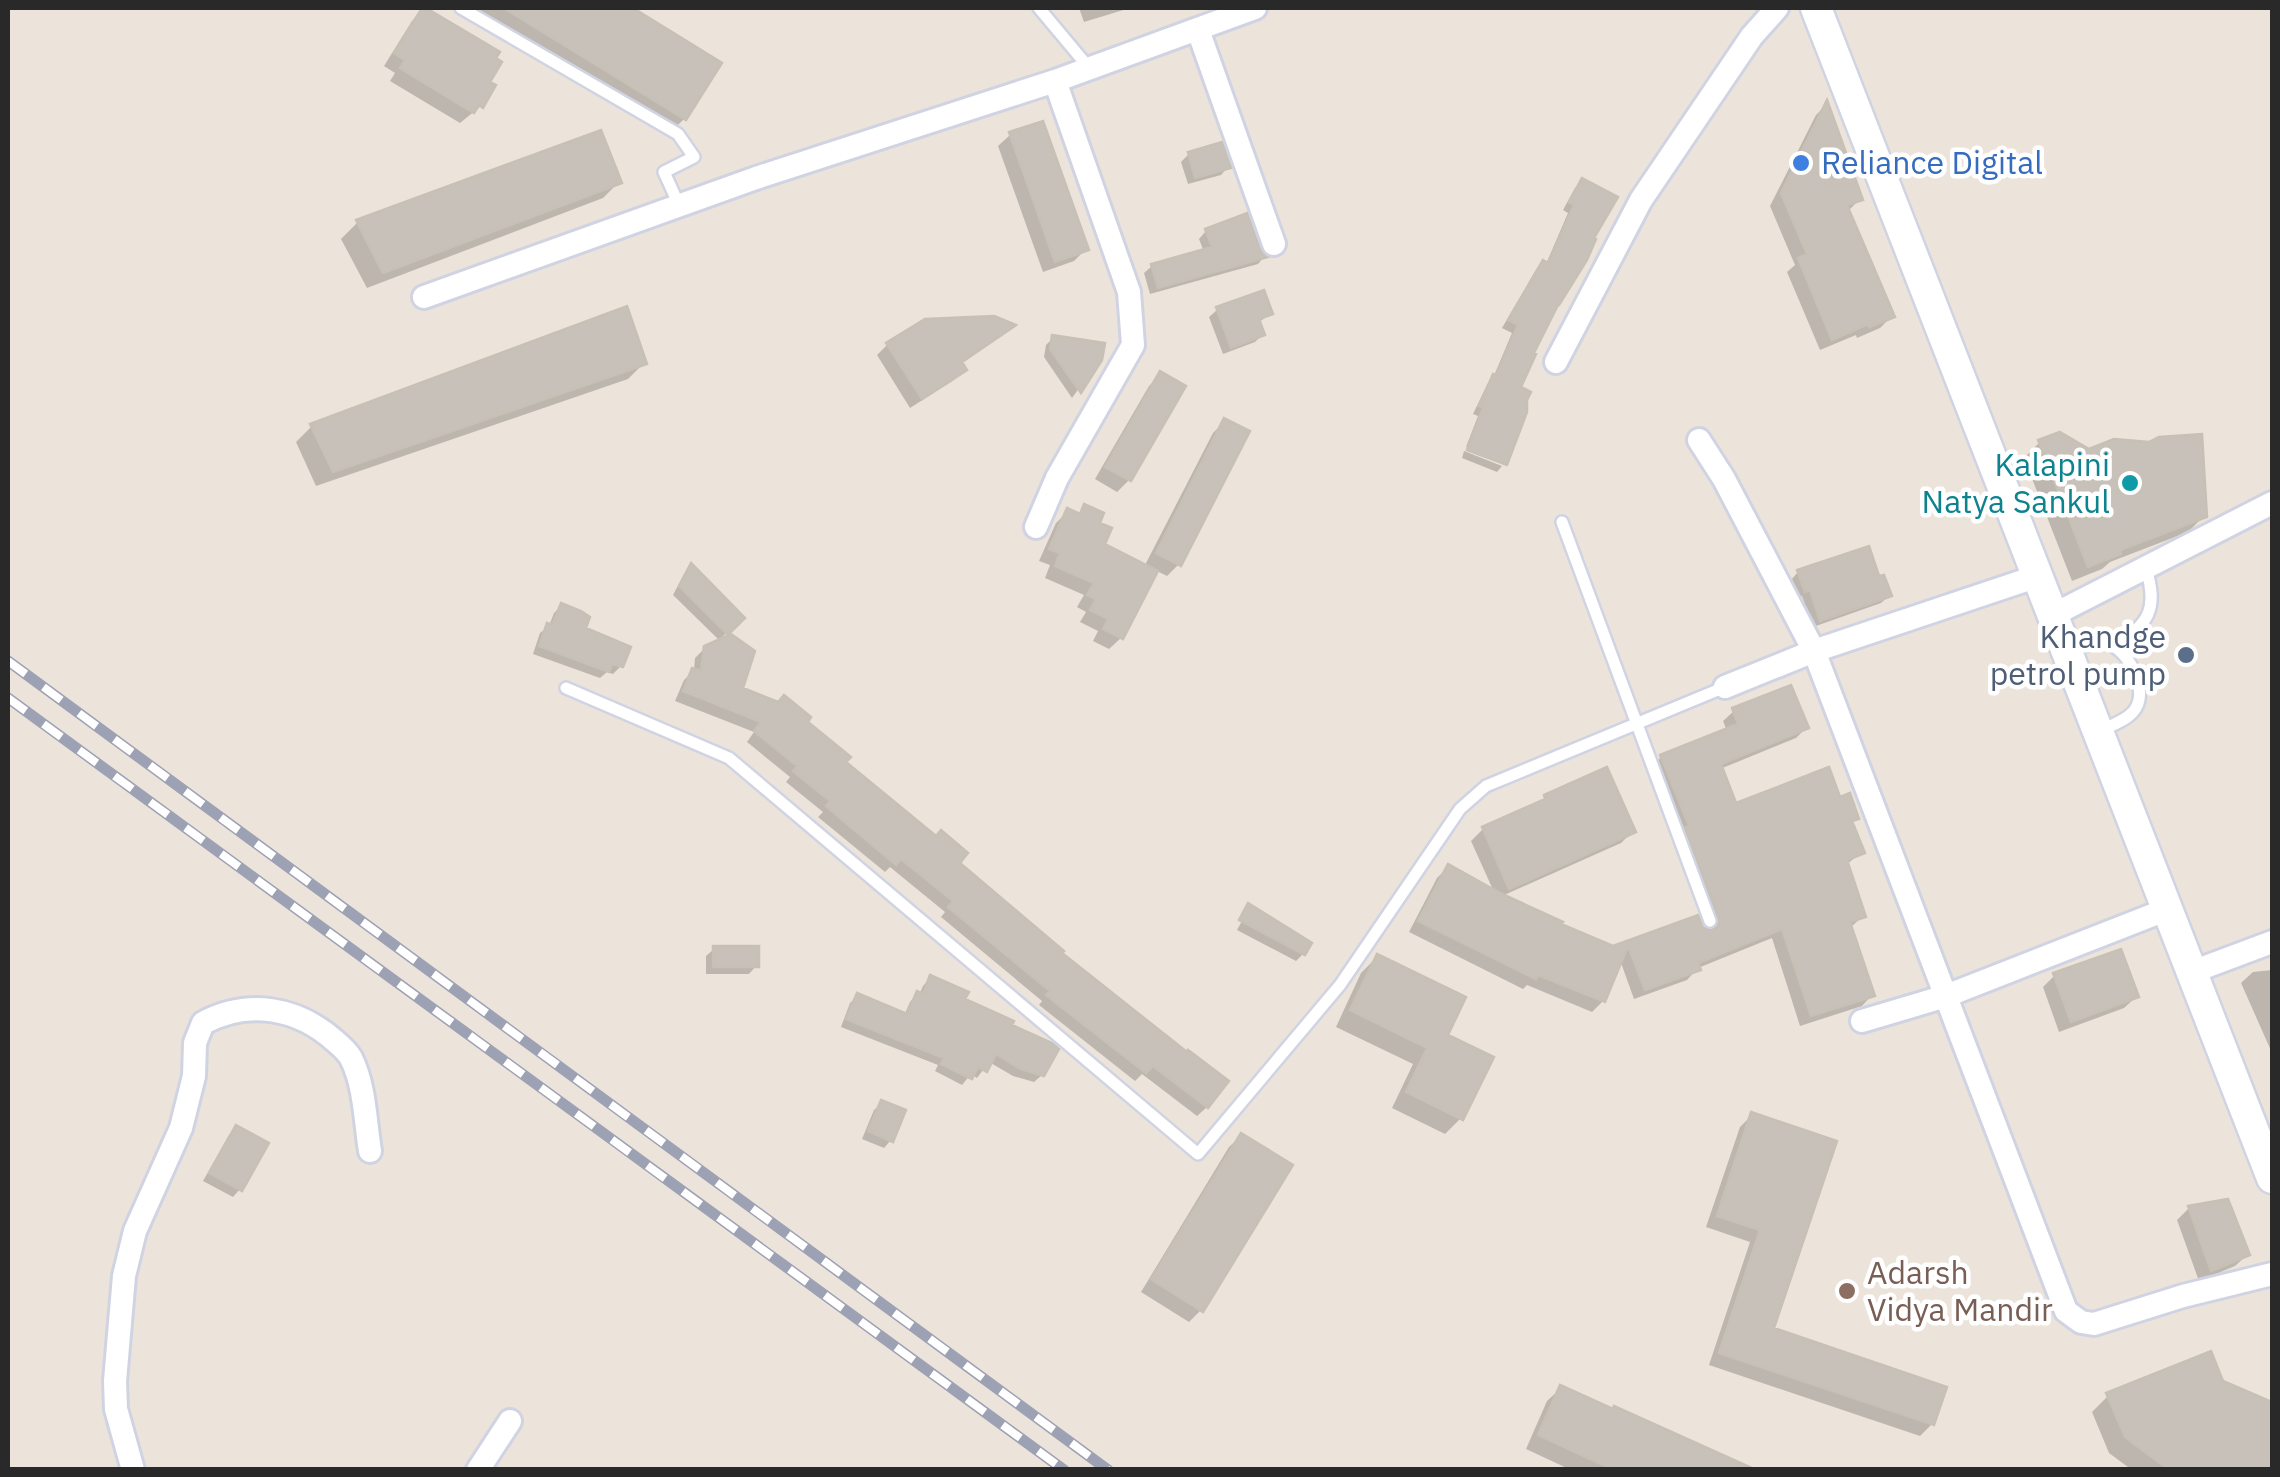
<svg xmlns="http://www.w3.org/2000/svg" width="2280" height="1477" font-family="'IBM Plex Sans',sans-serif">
  <rect width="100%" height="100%" fill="#ece4db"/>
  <!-- shadow -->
  <path fill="#0003" d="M463 8H628L718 64 684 119 668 135Z
    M1079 8H1130L1084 22Z
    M424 9 486 83 481 106 460 123 390 81 395 73 384 66 412 21Z
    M1826 105 1860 199 1847 212 1892 316 1880 328 1857 338 1856 335 1820 350 1787 272 1795 265 1770 206 1816 115Z
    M600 133 619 182 603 198 367 288 341 239 357 223Z
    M1010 135 1086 249 1074 261 1043 272 998 146Z
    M1189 154 1228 167 1221 175 1188 184 1181 162Z
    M1583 181 1518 388 1525 411 1504 464V462L1466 447 1478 416 1473 414 1487 385 1493 378 1512 333 1502 328 1536 270 1544 263 1546 264 1568 213 1563 210 1575 188Z
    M1206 231 1258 250 1264 257 1258 264 1150 294 1144 273 1152 266 1204 252 1199 239Z
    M1262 293 1270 314 1258 323 1262 335 1255 342 1223 354 1209 317 1217 310Z
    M1012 326 1003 335 960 364 964 370 954 380 910 408 877 355 887 345Z
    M1053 338 1100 359 1072 398 1044 357 1046 345Z
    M644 363 628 379 316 486 296 442 312 426Z
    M1161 374 1129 480 1117 492 1095 479 1149 386Z
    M1225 421 1179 564 1167 576 1155 570 1121 638 1109 649 1093 641 1098 631 1080 622 1086 612 1077 607 1084 595 1045 578 1050 565 1039 561 1056 523 1068 511 1077 515 1085 507 1096 524 1102 546 1144 567 1213 433Z
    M2040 442 2204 516 2188 532 2110 562 2102 569 2072 581 2024 458Z
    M1464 451 1502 466 1497 472 1462 458Z
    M691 567 742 618 719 640 673 595 684 574Z
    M1798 572 1878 579 1889 596 1881 603 1813 627 1802 596 1797 598 1791 580Z
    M561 606 621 666 613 674 607 672 600 678 533 654 540 633 549 626 554 613Z
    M705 648 740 689 804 722 843 763 1059 954 1207 1107 1197 1116 1142 1074 1135 1081 1039 1005 1042 1001 941 917 945 912 890 867 885 872 818 817 823 812 786 782 790 777 747 742 754 732 675 701 684 680 694 670 695 658Z
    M1734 711 1806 728 1796 738 1720 769 1735 806 1838 800 1856 818 1851 823 1862 852 1846 865 1863 916 1850 928 1872 995 1862 1006 1800 1026 1772 938 1698 968 1687 980 1634 999 1620 960 1603 1001 1592 1012 1527 985 1523 989 1409 932 1437 878 1448 867 1494 892 1471 841 1483 829 1537 806 1545 797 1633 831 1621 843 1502 896 1558 926 1613 948 1702 930 1710 931 1651 767 1661 757 1727 731 1723 721Z
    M1247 912 1303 954 1296 961 1237 930Z
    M714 949 756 966 749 974H706V956Z
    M1377 957 1445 1036 1461 1118 1445 1134 1392 1108 1413 1064 1336 1027 1361 973Z
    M2272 970V1053L2241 983 2253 972Z
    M2055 975 2136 997 2124 1008 2059 1032 2043 987Z
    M930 978 961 1000 1008 1027 1042 1075 1034 1082 1013 1076 989 1062 977 1078 971 1074 962 1085 935 1071 938 1065 841 1027 850 1003 858 996 904 1016 910 1002 917 994 919 995 923 986Z
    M882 1103 891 1140 884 1148 862 1139 874 1110Z
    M1752 1115 1771 1330 1932 1424 1920 1436 1709 1365 1750 1242 1706 1227 1740 1127Z
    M236 1128 240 1189 233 1197 203 1181 229 1135Z
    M1241 1136 1201 1310 1189 1322 1141 1292 1229 1147Z
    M2189 1208 2247 1255 2235 1266 2199 1281 2177 1220Z
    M2221 1382 2272 1405V1470H2132L2109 1453 2092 1412 2108 1396Z
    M1561 1388 1750 1470H1571L1526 1449 1547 1401Z"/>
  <!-- building -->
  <path fill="#c7c1ba" stroke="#c7c0b4" stroke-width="2.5" d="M422 8H426L500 52 496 58 502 62 490 82 496 85 483 108 479 105 474 113 400 68 405 60 394 53Z
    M504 8H633L722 63 686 120Z
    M1827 100 1863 200 1847 205 1895 317 1869 327 1868 324 1832 340 1798 258 1807 254 1781 193Z
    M1043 121 1089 250 1055 262 1009 132Z
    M601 130 622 183 383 273 356 220Z
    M1222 142 1231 168 1195 178 1188 152Z
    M1582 178 1618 197 1594 238 1596 239 1587 260 1559 305H1558L1534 353 1536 354 1521 387 1531 392 1527 400V412L1507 465 1467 450 1483 408 1479 406 1493 374 1496 375 1518 325 1508 320 1543 260 1548 263 1574 205 1569 202Z
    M1247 213 1260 249 1268 257 1158 288 1151 264 1212 247 1205 229Z
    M1264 290 1273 314 1259 319 1265 335 1231 348 1216 307Z
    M627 306 647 364 333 472 310 424Z
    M994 316 1016 325 962 362 967 370 922 399 886 343 925 319Z
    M1052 335 1105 343 1102 360 1081 393 1050 349Z
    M1160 371 1186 386 1131 481 1105 467Z
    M1224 418 1250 431 1181 566 1156 553Z
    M2060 432 2089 449 2114 439 2149 442 2159 437 2202 434 2207 517 2120 550 2121 554 2088 567 2038 440Z
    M1084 504 1104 513 1100 523 1112 528 1105 544 1158 571 1123 639 1103 629 1108 619 1090 610 1096 599 1087 595 1094 583 1055 566 1060 553 1049 549 1067 508 1080 514Z
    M1869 546 1879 576 1884 575 1892 596 1820 621 1810 590 1805 592 1797 570Z
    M691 563 745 618 728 635 679 586Z
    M561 603 581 611 590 617 586 628 631 647 623 667 612 664 609 672 539 646 547 623 552 625Z
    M731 634 755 651 743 688 778 702 784 695 811 717 808 722 851 757 846 762 936 836 941 830 968 853 960 863 1064 951 1062 953 1187 1052 1188 1050 1229 1081 1208 1108 1153 1066 1146 1073 1046 995 1050 991 948 907 953 901 901 859 896 865 826 806 830 801 793 771 797 766 754 731 761 722 683 691 692 668 701 671 704 646Z
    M1791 685 1809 728 1721 764 1736 803 1829 767 1840 797 1850 793 1859 819 1852 821 1865 853 1847 860 1866 917 1850 922 1875 996 1811 1016 1782 929 1698 963 1701 970 1645 990 1628 946 1605 1002 1538 975 1536 979 1418 921 1448 864 1500 893 1563 922 1561 924 1613 946 1698 915 1703 928 1714 929 1719 924V918L1685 827 1689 826 1660 755 1738 724 1732 708Z
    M1607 767 1636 832 1509 889 1482 827 1545 799 1544 795Z
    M1248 903 1312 943 1305 955 1239 920Z
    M713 946H759V967H713Z
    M2121 949 2139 997 2071 1022 2053 973Z
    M1377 954 1466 997 1448 1035 1494 1057 1463 1120 1406 1092 1427 1048 1350 1010Z
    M930 975 969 992 965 999 1014 1021 1012 1025 1052 1043 1059 1049 1044 1076 1021 1069 996 1054 987 1072 978 1067 972 1079 941 1064 944 1058 846 1019 857 993 907 1014 917 991 923 994Z
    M881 1100 906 1110 893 1142 868 1131Z
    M1751 1112 1837 1141 1774 1328 1947 1387 1934 1425 1719 1353 1760 1230 1717 1216Z
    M236 1125 269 1143 242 1191 209 1173Z
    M1241 1133 1293 1165 1203 1312 1151 1279Z
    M2228 1199 2250 1255 2211 1271 2188 1206Z
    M2211 1351 2223 1381 2272 1402V1470H2169L2125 1437 2106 1393Z
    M1560 1385 1613 1409 1614 1406 1756 1470H1614L1538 1435Z"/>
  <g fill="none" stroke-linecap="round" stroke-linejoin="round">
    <defs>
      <path id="service" d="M461 8 678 134 694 157 664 172 679 205
        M1039 8 1090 69
        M1562 522 1710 921
        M2115 647C2150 622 2158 609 2146 568
        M2068 653C2080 648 2092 640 2105 643 2129 648 2151 693 2133 712 2125 721 2110 726 2099 731
        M566 688 729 758 1198 1154 1340 985 1460 809 1486 786 1725 687"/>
      <path id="minor" d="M1198 30 1274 244
        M424 297 756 178 1055 81 1255 8
        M1556 362 1641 200 1752 36 1777 8
        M1699 440 1724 479 1814 651 2066 1311 2081 1322 2094 1324 2183 1296 2272 1274
        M1036 527 1057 478 1133 345 1129 292 1055 81
        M2053 615 2272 503
        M1725 687 1814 651 2038 576
        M2192 972 2272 942
        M1862 1021 1946 996 2168 909
        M133 1470 116 1409 115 1381 124 1276 135 1231 181 1128 194 1076 195 1043 203 1023C248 999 297 1007 335 1041 341 1046 347 1051 351 1058 365 1086 365 1120 370 1151
        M478 1470 510 1421"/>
      <path id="secondary" d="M1816 8 2272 1178"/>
    </defs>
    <!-- service casing -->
    <use href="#service" stroke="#d0d4e2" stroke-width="16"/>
    <!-- minor casing -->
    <use href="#minor" stroke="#d0d4e2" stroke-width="28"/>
    <!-- secondary casing -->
    <use href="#secondary" stroke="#d0d4e2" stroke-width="35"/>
    <!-- service -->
    <use href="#service" stroke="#fff" stroke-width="11"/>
    <!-- minor -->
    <use href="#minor" stroke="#fff" stroke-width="22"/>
    <!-- secondary -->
    <use href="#secondary" stroke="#fff" stroke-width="30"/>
    <defs>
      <path id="rail" d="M8 661 1108 1470
        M8 698 1064 1470"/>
    </defs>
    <!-- rail casing -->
    <use href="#rail" stroke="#9da1b4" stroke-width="11"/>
    <!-- rail -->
    <use href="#rail" stroke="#fff" stroke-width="8" stroke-dasharray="22" stroke-linecap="butt"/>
  </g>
  <!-- markers -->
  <circle fill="#3f7fe0" stroke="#fff" stroke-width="4" cx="1801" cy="163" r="10"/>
  <circle fill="#0f9aa8" stroke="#fff" stroke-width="4" cx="2130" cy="483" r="10"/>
  <circle fill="#5c6f8a" stroke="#fff" stroke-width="4" cx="2186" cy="655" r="10"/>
  <circle fill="#8d6e63" stroke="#fff" stroke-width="4" cx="1847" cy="1291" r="10"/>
  <g text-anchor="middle" stroke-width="9" stroke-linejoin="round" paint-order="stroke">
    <!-- shop labels -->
    <g font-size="32" fill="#366cbe" stroke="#fff" text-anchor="start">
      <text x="1821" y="174">Reliance Digital</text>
    </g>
    <!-- culture labels -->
    <g font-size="32" fill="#0d838f" stroke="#fff" text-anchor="end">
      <text x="2110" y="476">Kalapini<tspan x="2110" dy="37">Natya Sankul</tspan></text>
    </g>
    <!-- service labels -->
    <g font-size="32" fill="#4e5e75" stroke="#fff" text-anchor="end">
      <text x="2166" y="648">Khandge<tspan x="2166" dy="37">petrol pump</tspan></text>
    </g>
    <!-- education labels -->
    <g font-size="32" fill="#785e54" stroke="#fff" text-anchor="start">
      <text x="1867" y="1284">Adarsh<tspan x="1867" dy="37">Vidya Mandir</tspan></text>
    </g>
  </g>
  <!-- border -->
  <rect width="2280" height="1477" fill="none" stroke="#292929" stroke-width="20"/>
</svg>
